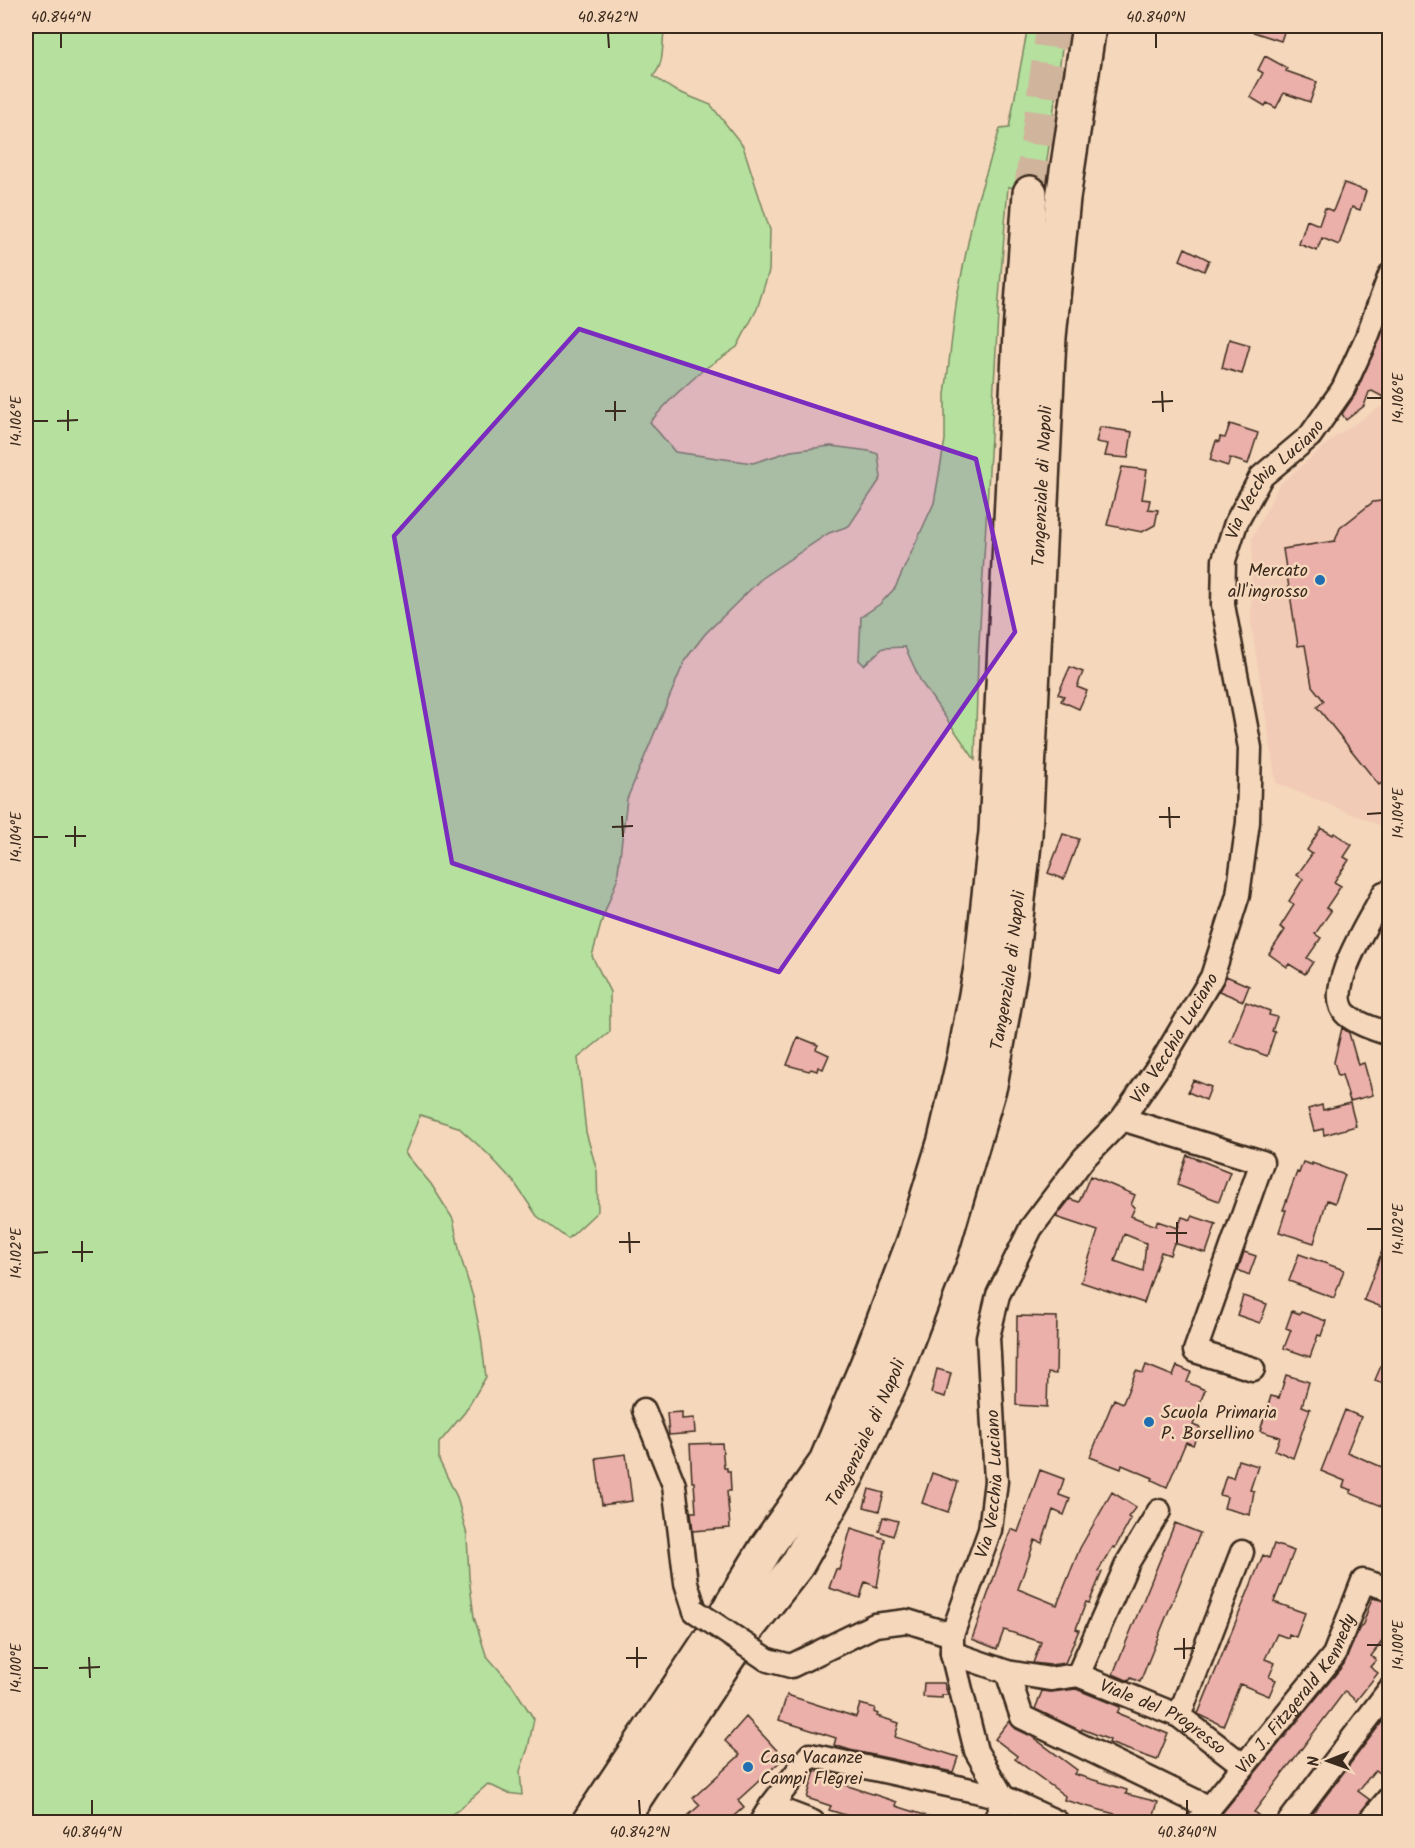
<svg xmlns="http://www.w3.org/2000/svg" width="1415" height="1848" font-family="Kalam,sans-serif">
  <rect width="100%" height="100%" fill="#f5d7bb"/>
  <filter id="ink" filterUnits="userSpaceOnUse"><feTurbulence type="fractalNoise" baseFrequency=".0167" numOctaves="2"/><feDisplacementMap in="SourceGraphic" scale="12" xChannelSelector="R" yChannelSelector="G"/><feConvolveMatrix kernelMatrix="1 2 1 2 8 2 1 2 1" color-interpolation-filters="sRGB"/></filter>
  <g filter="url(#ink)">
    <!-- built -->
    <path fill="#f2cbb6" d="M1380 407H1389V829L1276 783 1251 623 1252 538 1279 485 1336 436Z"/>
    <!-- green -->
    <path fill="#b5e09e" stroke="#78855e" stroke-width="1.5" d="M26 26H665C661 42 666 63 653 76L674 90 711 105 743 146 770 230 769 271 757 309 737 347 703 370 673 397 650 422 675 452 753 463 791 451 831 446 869 451 878 454 881 478 849 526 829 533 763 577 705 634 685 660 627 799 617 880 603 917 592 956 610 992V1032L578 1058 586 1132 597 1171 598 1211 568 1239 537 1216 514 1182 488 1154 458 1127 420 1115 405 1153 431 1184 453 1219 461 1258 473 1297 481 1337 486 1377 465 1412 439 1443V1460L457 1497 467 1535 469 1577 474 1617 486 1655 512 1685 534 1719 528 1748 520 1771 522 1795 507 1793 488 1784 457 1811 438 1822H26Z
      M1028 26H1065L1043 190 1008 187 999 298 978 660 975 760 921 682 905 647 883 648 864 665 859 660 861 617 880 604 895 588 934 503 945 440V395L957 297 975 208 1000 129 1009 128Z"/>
    <!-- building -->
    <path fill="#eab0a9" stroke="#3b2a1e" stroke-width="1.5" fill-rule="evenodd" d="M1241 26H1286L1281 41 1241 28Z
      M1265 56 1287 68 1286 71 1317 82 1310 102 1284 93 1276 108 1267 103 1265 106 1250 97 1263 73 1258 70Z
      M1344 183 1366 191 1360 210 1352 207 1339 245 1322 238 1317 251 1299 244 1307 220 1319 225 1325 208 1333 211Z
      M1185 248 1209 260 1204 271 1180 260Z
      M1389 315V400L1372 391 1369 392 1364 406 1346 420 1342 414 1355 395Z
      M1229 339 1250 345 1242 374 1222 368Z
      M1230 424 1258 433 1248 464 1230 458 1228 466 1210 460 1216 441 1219 442 1220 437 1225 438Z
      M1100 427 1132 432 1128 458 1105 456 1108 444 1096 442Z
      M1122 467 1147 470 1142 499 1150 500 1148 509 1158 510 1155 525 1142 532 1107 525Z
      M1389 500V777L1379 785 1317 707 1324 701 1312 686 1305 645 1298 646 1283 549 1335 541 1340 528 1373 502Z
      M1070 667 1083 672 1077 687 1087 691 1079 709 1061 701 1064 696 1058 694Z
      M1321 828 1333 835 1334 833 1352 845 1344 857 1349 860 1334 882 1341 886 1326 908 1331 911 1315 934 1321 938 1307 958 1313 962 1305 974 1289 964 1287 967 1269 954 1285 930 1280 927 1294 905 1289 901 1303 879 1297 875 1312 854 1307 850Z
      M1063 834 1079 839 1064 879 1048 873Z
      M1226 976 1249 986 1243 1001 1219 991Z
      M1246 1002 1270 1011 1269 1015 1277 1017 1272 1031 1275 1032 1267 1056 1230 1042Z
      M1342 1028 1349 1033 1358 1065 1364 1063 1373 1095 1350 1101 1342 1075 1338 1076 1334 1062Z
      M798 1037 818 1045 816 1049 829 1055 823 1069 818 1067 817 1071 811 1069 809 1071 787 1065Z
      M1193 1080 1211 1087 1206 1100 1188 1092Z
      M1350 1103 1356 1126 1324 1135 1323 1129 1314 1131 1308 1109 1322 1105 1323 1110Z
      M1187 1155 1230 1172 1219 1201 1177 1185Z
      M1303 1162 1312 1165V1163L1345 1175 1335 1203 1327 1200 1314 1243 1279 1232 1286 1210H1283L1297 1172 1299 1173Z
      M1090 1176 1135 1195 1131 1205 1135 1207 1131 1216 1156 1226 1157 1221 1178 1228 1182 1217 1191 1220 1192 1216 1216 1224 1206 1253 1174 1243 1170 1255 1161 1252 1144 1303 1081 1282 1098 1231 1056 1217 1070 1199 1079 1202ZM1124 1234 1146 1243 1143 1271 1115 1261Z
      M1389 1232V1310L1364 1300Z
      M1244 1252 1256 1256 1249 1275 1238 1270Z
      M1299 1254 1344 1270 1334 1298 1289 1281Z
      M1243 1296 1267 1304 1260 1323 1237 1315Z
      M1292 1311 1300 1314 1301 1312 1326 1321 1321 1336 1318 1335 1310 1357 1284 1348 1291 1330 1286 1328Z
      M1017 1316 1057 1317 1056 1374 1048 1373 1047 1407 1016 1405Z
      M1389 1347V1386L1375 1380Z
      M1146 1365 1173 1376 1177 1366 1191 1372 1187 1382 1205 1390 1200 1403 1202 1404 1193 1425 1200 1428 1193 1445 1186 1442 1167 1487 1152 1480 1153 1478 1122 1465 1121 1469 1090 1457 1114 1399 1123 1403 1136 1371 1143 1373Z
      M937 1369 951 1373 945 1397 931 1393Z
      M1286 1375 1309 1382 1302 1406 1310 1409 1293 1458 1275 1450 1280 1437 1260 1431 1271 1396 1279 1398Z
      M1345 1410 1361 1417 1347 1452 1389 1470V1509L1350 1493 1352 1490 1343 1487 1345 1481 1321 1471Z
      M682 1412V1419L694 1418 695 1433 669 1435 667 1413Z
      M722 1443 724 1468H727V1471H730L731 1491H727L730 1528 693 1531 691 1512H696L694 1482H692L690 1444Z
      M626 1454 632 1501 602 1505 596 1458Z
      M1238 1460 1258 1466 1250 1490 1254 1491 1250 1515 1224 1508 1227 1497 1220 1495 1226 1476 1233 1478Z
      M1040 1470 1064 1479 1059 1495 1070 1499 1064 1515 1053 1510 1042 1543 1035 1540 1018 1589 1057 1605 1080 1548 1112 1492 1136 1507 1128 1517 1131 1519 1115 1548 1113 1547 1098 1571 1102 1572 1089 1603 1086 1602 1076 1629 1079 1630 1065 1663 1050 1665 1033 1663 1041 1642 1004 1630 997 1649 972 1639 1011 1529 1018 1532Z
      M932 1473 958 1482 948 1512 922 1503Z
      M869 1489 884 1493 879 1511 864 1507Z
      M883 1517 898 1521 893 1536 879 1531Z
      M1175 1523 1200 1533 1140 1682 1131 1678 1129 1681 1113 1674Z
      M851 1528 885 1539 877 1587 865 1582 860 1598 829 1588 836 1569 839 1570Z
      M1274 1544 1294 1551 1274 1602 1305 1613 1296 1637 1289 1634 1288 1638 1277 1634 1265 1659 1275 1663 1269 1677 1276 1680 1269 1696 1240 1684 1223 1726 1198 1714 1263 1555 1269 1558Z
      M1372 1598 1389 1602V1623L1384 1639 1371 1656 1376 1660 1370 1667 1378 1673 1356 1701 1345 1691 1254 1812 1267 1822H1215L1344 1664 1359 1629 1363 1624Z
      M924 1683H944L948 1695H942V1698L923 1697Z
      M1076 1689 1120 1707 1117 1713 1168 1734 1157 1760 1109 1743 1110 1740 1082 1729 1081 1731 1035 1709 1042 1691 1052 1692Z
      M787 1695 856 1717 860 1704 875 1708 874 1712 878 1714 877 1716 899 1723 895 1737 958 1757 953 1772 850 1750 834 1745 836 1738 779 1720Z
      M746 1717 784 1758 738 1800 744 1807 727 1822H681L700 1805 693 1798 740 1755 725 1741Z
      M1385 1718 1389 1722V1751L1383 1759 1387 1762 1379 1773 1375 1770 1358 1791 1370 1800 1356 1818 1353 1822H1306Z
      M1009 1721 1016 1729 1031 1736 1077 1770 1074 1774 1127 1790 1126 1794 1158 1802 1152 1822H1120L1122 1816 1064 1800 1065 1796 1015 1759 1017 1756 995 1739Z
      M815 1771 843 1780 842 1784 897 1802 896 1806 937 1819V1822H868L829 1810 831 1806 807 1798Z"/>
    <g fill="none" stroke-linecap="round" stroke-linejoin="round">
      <!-- highway-tunnel -->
      <path stroke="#d0b49c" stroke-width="33" stroke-dasharray="33 16" stroke-linecap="butt" d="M1030 193 1053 26"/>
      <defs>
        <g id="minor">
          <path d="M1384 893C1372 917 1321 992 1347 1015 1358 1024 1376 1030 1390 1034"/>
          <path d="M1122 1119 1262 1162 1195 1351 1253 1369"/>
          <path d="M644 1410 674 1485 686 1583 695 1611"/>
          <path id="s1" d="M952 1653 1007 1672 1050 1679 1078 1675 1179 1716 1244 1766"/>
          <path d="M768 1660 791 1666 875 1625 907 1621 952 1635"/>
          <path d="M1007 1672 1022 1717 1210 1808"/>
          <path d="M1078 1675 1128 1562 1159 1511"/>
          <path d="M1179 1716 1242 1552"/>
          <path d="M771 1806 813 1822"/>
          <path d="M761 1822 771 1806 810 1755 1003 1797 1057 1822"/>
          <path id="s2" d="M995 1822 1003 1797 976 1751 952 1653V1635L990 1530 996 1481 988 1337 998 1295 1031 1228 1084 1158 1122 1119 1164 1058 1212 977 1238 895 1248 822 1250 748 1223 605 1224 560 1236 523 1261 477 1310 436 1343 389 1367 337 1390 275"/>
          <path id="s3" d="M1198 1822 1334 1655 1363 1581 1390 1589"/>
          <path d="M1289 1822 1390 1689"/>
          <path d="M1369 1822 1390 1797"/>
        </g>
        <g id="highway">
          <path d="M589 1822 712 1637 768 1545 825 1464 867 1365 914 1241 945 1140 965 1054 981 968 996 832 1020 333 1030 193"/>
          <path id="s4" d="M619 1822 746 1630 797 1565 847 1476 893 1377 941 1251 990 1085 1010 972 1025 835 1049 337 1063 198 1089 26"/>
        </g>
      </defs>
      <!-- minor casing -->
      <use href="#minor" stroke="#3b2a1e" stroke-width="27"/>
      <!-- highway casing -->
      <use href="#highway" stroke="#3b2a1e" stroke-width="38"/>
      <!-- minor -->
      <use href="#minor" stroke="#f5d7bb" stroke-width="22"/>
      <!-- highway -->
      <use href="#highway" stroke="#f5d7bb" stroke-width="33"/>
      <defs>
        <path id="minor-bridge" d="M695 1611 768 1660"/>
      </defs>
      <!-- minor-bridge casing -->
      <use href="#minor-bridge" stroke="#3b2a1e" stroke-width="27" stroke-linecap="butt"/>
      <!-- minor-bridge -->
      <use href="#minor-bridge" stroke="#f5d7bb" stroke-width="22"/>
    </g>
  </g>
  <!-- marked area -->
  <path fill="#7b2cbf" fill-opacity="0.2" stroke="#7b2cbf" stroke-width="4.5" stroke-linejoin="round" d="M579 329 976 459 1015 632 779 972 452 863 394 536Z"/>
  <!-- ticks -->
  <path fill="none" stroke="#3b2a1e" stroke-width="2" d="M61 33V48M608 33 609 48M1156 33V48M1162 391 1163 412M1367 398H1382M615 401V421M1152 402 1173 401M68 410V431M605 411H626M33 421H48M57 421 78 420M1169 807 1170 828M1367 814 1382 813M622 816 623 837M1159 817H1180M75 826V847M612 827 633 826M65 836H86M33 837H48M1177 1222V1243M1367 1229H1382M629 1232 630 1253M1166 1233H1187M82 1241V1262M619 1242H640M72 1252H93M33 1253 48 1252M1184 1638V1659M1367 1645H1382M637 1647V1668M1174 1649 1195 1648M89 1657 90 1678M626 1658H647M33 1668H48M79 1668 100 1667M92 1800V1815M639 1800 640 1815M1187 1800V1815"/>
  <!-- markers -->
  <g fill="#1f6fb2" stroke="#f5d7bb" stroke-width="2">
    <circle cx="1320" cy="580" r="6"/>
    <circle cx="1149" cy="1422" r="6"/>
    <circle cx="748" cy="1767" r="6"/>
  </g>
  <g text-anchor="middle" stroke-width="5" stroke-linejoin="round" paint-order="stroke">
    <!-- street labels -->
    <g font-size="18" fill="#3b2a1e" stroke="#f5d7bb">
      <text dy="6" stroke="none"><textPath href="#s2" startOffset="1454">Via Vecchia Luciano</textPath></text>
      <text dy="6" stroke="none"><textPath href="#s4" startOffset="1434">Tangenziale di Napoli</textPath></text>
      <text dy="6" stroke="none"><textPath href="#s4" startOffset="948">Tangenziale di Napoli</textPath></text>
      <text dy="6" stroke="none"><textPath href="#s2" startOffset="860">Via Vecchia Luciano</textPath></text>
      <text dy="6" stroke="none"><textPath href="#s4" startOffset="462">Tangenziale di Napoli</textPath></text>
      <text dy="6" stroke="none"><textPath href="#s2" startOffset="356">Via Vecchia Luciano</textPath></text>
      <text dy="6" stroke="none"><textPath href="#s3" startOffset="162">Via J. Fitzgerald Kennedy</textPath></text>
      <text dy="6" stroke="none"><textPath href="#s1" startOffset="225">Viale del Progresso</textPath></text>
    </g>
    <!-- poi labels -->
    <g font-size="18" fill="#3b2a1e" stroke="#f5d7bb" text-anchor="start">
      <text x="1308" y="576" text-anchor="end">Mercato<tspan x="1308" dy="21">all'ingrosso</tspan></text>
      <text x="1161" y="1418">Scuola Primaria<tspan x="1161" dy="21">P. Borsellino</tspan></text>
      <text x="760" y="1763">Casa Vacanze<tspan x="760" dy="21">Campi Flegrei</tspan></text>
    </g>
  </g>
  <!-- margin -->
  <rect width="1415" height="1848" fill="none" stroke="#f5d7bb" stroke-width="66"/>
  <!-- north arrow -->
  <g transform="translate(1328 1761) rotate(269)" stroke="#f5d7bb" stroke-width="4.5" paint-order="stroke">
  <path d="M0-4.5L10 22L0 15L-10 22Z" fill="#3b2a1e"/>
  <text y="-9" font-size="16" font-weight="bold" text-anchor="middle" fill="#3b2a1e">N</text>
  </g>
  <rect x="33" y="33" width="1349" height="1782" fill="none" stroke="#3b2a1e" stroke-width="2"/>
  <g font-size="15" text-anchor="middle" fill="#3b2a1e">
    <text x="61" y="22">40.844°N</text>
    <text x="608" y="22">40.842°N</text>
    <text x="1156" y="22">40.840°N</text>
    <text transform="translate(1398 398) rotate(-90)" y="5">14.106°E</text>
    <text transform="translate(16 421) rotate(-90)" y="5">14.106°E</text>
    <text transform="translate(1398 813) rotate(-90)" y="5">14.104°E</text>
    <text transform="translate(16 837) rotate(-90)" y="5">14.104°E</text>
    <text transform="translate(1398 1229) rotate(-90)" y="5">14.102°E</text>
    <text transform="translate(16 1253) rotate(-90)" y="5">14.102°E</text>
    <text transform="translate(1398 1645) rotate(-90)" y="5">14.100°E</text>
    <text transform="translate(16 1668) rotate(-90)" y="5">14.100°E</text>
    <text x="92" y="1837">40.844°N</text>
    <text x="640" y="1837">40.842°N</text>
    <text x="1187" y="1837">40.840°N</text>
  </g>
</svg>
